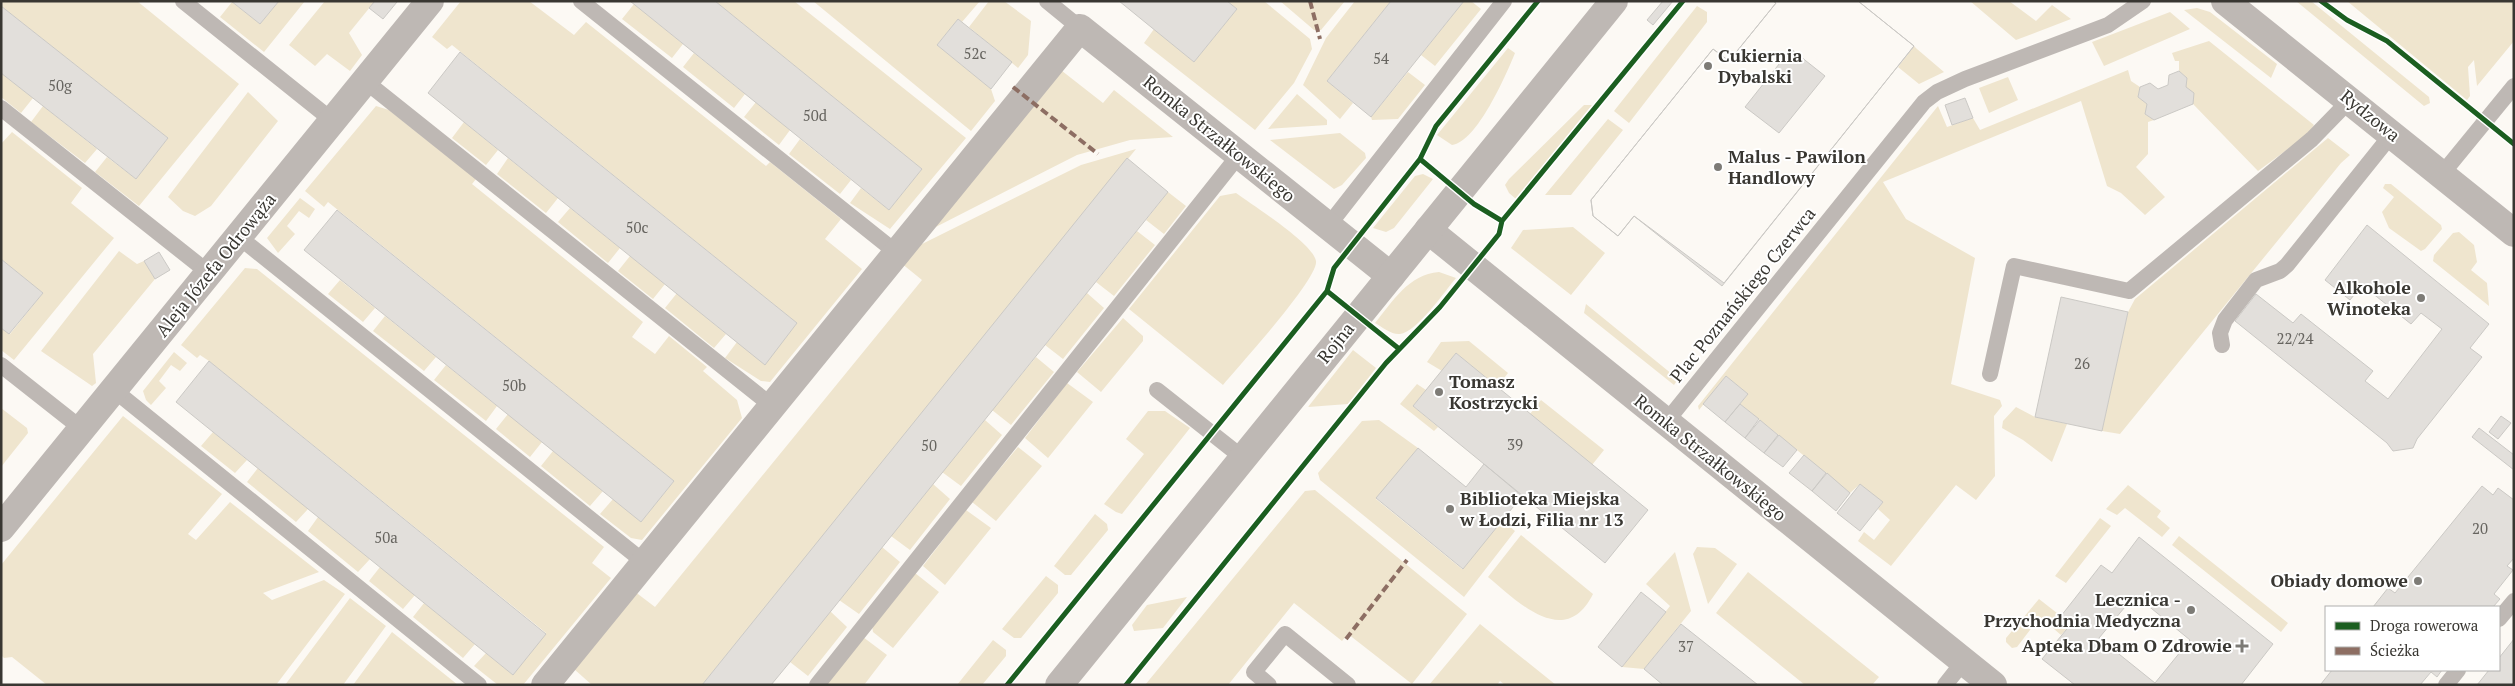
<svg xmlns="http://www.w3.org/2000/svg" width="2515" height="686" font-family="'PT Serif',serif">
  <rect width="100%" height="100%" fill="#fcf9f4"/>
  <!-- green -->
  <path fill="#efe5ce" d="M1 1H137L239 84 139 206 95 172 107 157 136 179 168 138 1 6Z
    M279 1H305L264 52 220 17 232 2 260 24Z
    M325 1H375L349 33 362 55 350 71 327 54 315 66 289 45Z
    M461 1H529L574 35 586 22 766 166 770 162 841 219 825 239 862 269 770 382 761 381 725 358 737 342 765 364 797 323 452 45 447 49 432 37Z
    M715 1H794L966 138 890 229 850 203 861 188 889 210 922 169Z
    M813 1H980L962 22 958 19 937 45 991 89 995 101 971 131Z
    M989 1H1004L1031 21 1028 55 1018 68 969 27Z
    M1227 1H1264L1310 39 1312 49 1294 83 1255 130 1144 43 1154 29 1194 62 1237 9Z
    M1280 1H1345L1321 30H1314Z
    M1355 1H1391L1327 81 1353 103 1340 119 1303 85 1326 38Z
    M1464 1H1471L1481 9 1435 66 1421 55Z
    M1970 1H2009L2036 21 2052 5 2071 19 2016 40Z
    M2296 1H2311L2429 97 2430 103 2424 106Z
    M2347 1H2514V41L2477 86 2474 60 2468 67 2470 96 2467 100Z
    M634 4 683 44 672 58 622 19Z
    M1697 6 1707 12V22L1629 123 1614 111Z
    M2197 8 2210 12 2277 64 2271 78 2184 10Z
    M2170 12 2190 29 2104 66 2092 42Z
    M2209 41 2314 125 2307 135 2258 171 2193 104 2186 87 2187 78 2179 71V61H2175L2172 53Z
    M1914 46 1917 49 1944 72 1919 84 1898 67Z
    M1508 48 1515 53C1506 75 1477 142 1452 145L1437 135Z
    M694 53 745 94 734 108 683 67Z
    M1057 67 1103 103 1114 90 1173 137 1130 140 1077 155 924 233Z
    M2128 70 2131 81 2140 87 2138 97 2147 104 2145 114 2154 120 2148 122V154L2136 167 2165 197 2145 215 2121 193 2107 186 2081 101 1883 182 1906 219 1975 258 1951 384 2000 400 2002 406 1994 416 1995 476 1976 500 1956 485 1891 566 1858 541 1864 532 1874 540 1890 520 1878 509 1882 503 1860 484 1850 493 1740 404 1748 394 1726 376 1699 410 1698 406 1938 106 1947 127 1973 118 1980 130Z
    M1408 72 1425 85 1398 119 1372 120 1371 117Z
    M1 73 33 98 21 113 1 97Z
    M2008 77 2018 100 1989 113 1979 88Z
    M248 92 278 121 211 206 195 216 183 211 168 197Z
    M1297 94 1327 120V125L1268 129Z
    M756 102 790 130 779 145 744 117Z
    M1584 105H1592L1516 199 1509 193 1505 185 1509 179Z
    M43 106 97 149 85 163 31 122Z
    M376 106 389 110 476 179 472 184 643 322 632 337 655 354 669 336 707 367 703 371 737 400 742 418 642 540 631 538 600 514 613 499 641 522 674 481 328 202 324 207 305 191Z
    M1608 119 1623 130 1571 195H1545Z
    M464 122 498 150 486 165 452 138Z
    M12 132 82 188 71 203 114 238 14 360 1 350V328L10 334 43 293 1 259V144Z
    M1340 133 1365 153 1366 158 1342 185 1334 189 1270 140Z
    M2328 138 2350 155 2341 163 2120 434 2102 431 2128 312 2135 299Z
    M800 139 851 180 840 194 789 154Z
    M1136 149 702 685H592L574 669 634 591 655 607 922 280 901 263 914 248 1081 165Z
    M508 158 558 198 546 213 497 174Z
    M1423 174 1433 179 1394 228 1386 232 1373 228 1415 176Z
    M2385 184H2391L2441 225 2442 229 2425 249 2421 251 2389 228 2382 212 2394 197 2383 188Z
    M1168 192 1186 206 1164 234 1146 220Z
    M1236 193C1252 205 1313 243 1316 261 1319 278 1238 367 1223 385L1129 309 1220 196Z
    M300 198 315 209 309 218 299 211 287 226 295 234 278 253 267 238Z
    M570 208 620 248 608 263 558 222Z
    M1573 227 1605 253 1571 295 1511 248 1523 230Z
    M1137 231 1155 245 1114 296 1096 282Z
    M2459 232 2474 245 2477 262 2471 270 2487 283 2489 306 2433 261 2434 255 2453 233Z
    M119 251 137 264 144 261 155 279 93 354 96 383 92 386 41 351Z
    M630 256 665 284 653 299 618 271Z
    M245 268 257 269 604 547 592 563 611 578 523 685H498L474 666 486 653 513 675 546 633 209 361 200 355 197 358 181 345Z
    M1439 272 1456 278C1445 291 1417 332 1400 334 1392 335 1382 327 1375 323 1394 300 1408 275 1439 272Z
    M340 280 375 308 363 322 328 294Z
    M677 293 726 334 714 348 665 308Z
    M1087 293 1104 308 1063 359 1045 345Z
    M1586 304 1678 379 1674 385 1584 313Z
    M385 316 436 357 424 371 373 331Z
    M1123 318 1143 336V341L1101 392 1077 372Z
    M1469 341 1508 373 1497 387 1456 353 1442 371 1427 362 1441 342Z
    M1353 350 1376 368 1348 404 1308 407Z
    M174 352 187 363 180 371 171 365 159 381 166 388 151 405 146 400 143 391Z
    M1036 357 1054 372 1011 425 992 410Z
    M446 365 497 406 486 421 434 380Z
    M1067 383 1093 402 1048 458 1025 438Z
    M1417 384 1426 390 1413 406 1438 427 1434 431 1400 404Z
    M1541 400 1604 450 1592 465 1530 414Z
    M2016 407 2035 417 2067 424 2052 462 2023 440 2002 428 2003 421Z
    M1 408 27 428 28 433 1 467Z
    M1148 411H1165L1190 428 1122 514 1116 512 1104 504 1144 454 1126 439Z
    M508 414 542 442 530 457 496 429Z
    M123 416 222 494 188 534 196 540 230 502 319 572 263 593 272 600 324 580 345 594 276 685H47L12 657 4 658 1 655V565Z
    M985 420 1002 435 961 486 942 472Z
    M1379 420 1418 448 1376 499 1462 569 1502 520 1515 531 1464 597 1320 480 1318 473 1362 421Z
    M213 432 247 460 235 473 201 446Z
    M1018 447 1042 466 996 521 972 502Z
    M553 451 603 491 590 506 541 466Z
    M258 468 308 509 296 522 247 482Z
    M933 484 950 499 910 550 891 536Z
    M2128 485 2161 511 2157 517 2170 528 2162 537 2125 508 2117 515 2106 509Z
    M1315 490 1467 614 1412 684 1348 634 1342 641 1294 603 1228 685H1145L1305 491Z
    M966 510 991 528 945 585 923 566Z
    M1095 514 1107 524 1108 530 1071 575H1065L1054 566Z
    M318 517 370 559 358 572 308 531Z
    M2100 518 2111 526 2066 583 2055 576Z
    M1521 535 1593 594C1565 650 1518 602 1488 577Z
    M2179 536 2288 623 2281 632 2172 545Z
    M882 547 900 562 859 614 839 600Z
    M1697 547 1715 548 1737 564 1708 604 1693 554Z
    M1675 552 1691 611 1644 669 1622 667 1670 606 1646 584Z
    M380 567 415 595 403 609 369 581Z
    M1748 572 1879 677 1872 685H1805L1716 613Z
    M915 573 939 592 893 648 873 632 872 626Z
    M1046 576 1058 585V593L1021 638H1014L1002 629Z
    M1187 597 1163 628 1134 631 1132 625 1147 605Z
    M350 598 386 626 343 685H285Z
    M2039 599 2071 624 2061 635 2040 617 2017 647 2012 648 2006 642V638Z
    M424 603 475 644 463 658 413 617Z
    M830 611 847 627 808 676 790 662Z
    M1480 624 1556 685H1505L1500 681 1497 685H1429Z
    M392 632 458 685H353Z
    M863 637 887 655 864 685H825Z
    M993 640 1006 650V656L982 685H957Z"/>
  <!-- building -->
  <path fill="#e2dfdb" stroke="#cbc9c5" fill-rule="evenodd" d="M231 1H279L260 24Z
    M375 1H396L397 2 383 19 369 8Z
    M630 1H715L922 169 889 210Z
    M1119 1H1227L1237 9 1194 62Z
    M1391 1H1464L1371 117 1327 81Z
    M1663 1H1673L1653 25 1647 20Z
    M1773 1H1858L1914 46 1722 286 1634 216 1618 236 1593 216 1591 200 1713 49 1729 61 1776 3ZM1791 49 1825 76 1779 133 1745 107Z
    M1773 1H1858L1914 46 1724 283 1634 216 1618 236 1593 216 1591 200 1713 49 1729 61 1776 3Z
    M1 6 168 138 136 179 1 73Z
    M958 19 1012 62 991 89 937 45Z
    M460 52 797 323 765 365 428 93Z
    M2179 71 2187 78 2186 87 2194 93 2193 104 2154 120 2145 114 2147 104 2138 97 2140 87 2150 83 2158 89 2168 85 2169 75Z
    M1965 98 1973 118 1952 125 1945 105Z
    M1127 158 1168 192 790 662 771 685H702Z
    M337 210 674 481 641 522 304 250Z
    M2367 225 2489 324 2470 348 2482 357 2417 439 2413 448 2393 451 2387 443 2235 321 2256 294 2293 323 2301 314 2373 371 2365 381 2388 399 2442 329 2421 313 2411 324 2362 285 2350 300 2325 280Z
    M159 252 170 270 155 279 144 261Z
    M1 259 43 293 9 334 1 328Z
    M2061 297 2128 312 2102 431 2035 417Z
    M1456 353 1648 510 1605 563 1413 406Z
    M209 361 546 634 513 675 176 402Z
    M1726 376 1748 394 1725 422 1703 404Z
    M1740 404 1759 419 1745 438 1725 422Z
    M2501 416 2511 423 2498 439 2489 432Z
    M1760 420 1778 435 1764 453 1745 438Z
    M2479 428 2514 455V470L2472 437Z
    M1779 435 1797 450 1783 467 1764 453Z
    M1418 448 1466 487 1484 464 1522 496 1463 569 1376 498Z
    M1804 455 1826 473 1812 491 1789 473Z
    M1827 473 1850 493 1836 511 1812 491Z
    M1860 484 1883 502 1860 531 1837 513Z
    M2482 486 2493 495 2498 488 2514 500V558L2507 566 2513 570 2494 594 2500 599 2493 607H2373L2388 588 2395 593Z
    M2139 537 2273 644 2241 685H2075L2042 659 2071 624 2061 616 2101 565 2112 573ZM2135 595 2190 640 2155 683 2099 638Z
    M1641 592 1666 612 1622 667 1598 647Z
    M1681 624 1758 685H1663L1644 669Z
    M2514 639V685H2477L2489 670H2499V658Z
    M2332 670H2442L2437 677 2431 672 2420 685H2322L2321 684Z"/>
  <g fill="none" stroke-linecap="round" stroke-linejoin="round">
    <!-- service -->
    <path stroke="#beb8b4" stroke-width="16" d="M183 1 333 121
      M581 1 897 253
      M1047 1 1080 28
      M365 81 772 406
      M1 108 209 273
      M2442 174 2514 86
      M1328 226 1504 1
      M239 237 644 562
      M2222 345 2220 333 2225 320 2256 280 2280 271 2287 265 2392 134
      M1 365 82 429
      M1990 374 2014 266 2129 291 2312 139 2350 100
      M114 390 479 685
      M1157 390 1243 458
      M1666 422 1924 102 1937 92 1965 79 2108 25 2143 1
      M2499 619 2514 601
      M817 685 1239 155
      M1269 685 1254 672 1285 634 1348 685
      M1945 685 1964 661
      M2446 685 2458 670"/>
    <!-- minor -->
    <path stroke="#beb8b4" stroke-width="28" d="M1428 230 1993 685
      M1 528 430 1
      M545 685 1080 28 1391 276"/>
    <!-- tertiary -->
    <path stroke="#beb8b4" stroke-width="28" d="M2225 1 2514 233
      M1059 685 1614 1"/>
    <!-- quiet -->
    <path stroke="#8d6e63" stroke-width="4" stroke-dasharray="8 4" stroke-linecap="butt" d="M1310 1 1320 39
      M1013 87 1098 154
      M1346 639 1407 560"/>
    <defs>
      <path id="cycleway" d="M2321 1 2347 20 2387 41 2514 144
        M1420 159 1474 204 1502 221
        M1327 291 1398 348
        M1007 685 1327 291 1334 268 1420 159 1436 126 1538 1
        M1126 685 1386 363 1440 307 1499 234 1502 221 1683 1"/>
    </defs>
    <!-- cycleway casing -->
    <use href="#cycleway" stroke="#fff" stroke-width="8"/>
    <!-- cycleway -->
    <use href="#cycleway" stroke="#1b5e20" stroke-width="5"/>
  </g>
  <!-- markers -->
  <g fill="#7d7b76" stroke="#fff" stroke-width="2">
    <circle cx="1708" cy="66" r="5"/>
    <circle cx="1718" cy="167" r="5"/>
    <circle cx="2421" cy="298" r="5"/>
    <circle cx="1439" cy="392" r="5"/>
    <circle cx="1450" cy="509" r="5"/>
    <circle cx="2418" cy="581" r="5"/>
    <circle cx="2191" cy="610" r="5"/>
    <path d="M2239.5 638.5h5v5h5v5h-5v5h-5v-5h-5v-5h5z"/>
  </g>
  <g text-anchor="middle" stroke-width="4" stroke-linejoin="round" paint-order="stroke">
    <!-- number labels -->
    <g font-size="15" fill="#66645f">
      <text x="975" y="59">52c</text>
      <text x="1381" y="64">54</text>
      <text x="60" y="91">50g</text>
      <text x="815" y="121">50d</text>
      <text x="637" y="233">50c</text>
      <text x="2295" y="344">22/24</text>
      <text x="2082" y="369">26</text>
      <text x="514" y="391">50b</text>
      <text x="1515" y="450">39</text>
      <text x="929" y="451">50</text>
      <text x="2480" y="534">20</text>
      <text x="386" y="543">50a</text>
      <text x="1686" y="652">37</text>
    </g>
    <!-- poi labels -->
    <g font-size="18" font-weight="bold" fill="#393732" stroke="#fff" text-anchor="start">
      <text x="1718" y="62">Cukiernia<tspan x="1718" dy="21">Dybalski</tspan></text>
      <text x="1728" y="163">Malus - Pawilon<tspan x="1728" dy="21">Handlowy</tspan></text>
      <text x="2411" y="294" text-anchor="end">Alkohole<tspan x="2411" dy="21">Winoteka</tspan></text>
      <text x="1449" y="388">Tomasz<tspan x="1449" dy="21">Kostrzycki</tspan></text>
      <text x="1460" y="505">Biblioteka Miejska<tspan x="1460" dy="21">w Łodzi, Filia nr 13</tspan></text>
      <text x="2408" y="587" text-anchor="end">Obiady domowe</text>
      <text x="2181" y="606" text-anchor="end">Lecznica -<tspan x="2181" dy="21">Przychodnia Medyczna</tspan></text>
      <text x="2232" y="652" text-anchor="end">Apteka Dbam O Zdrowie</text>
    </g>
    <!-- street labels -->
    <g font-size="18" fill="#393732" stroke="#fff">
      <text transform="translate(2370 116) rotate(39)" y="6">Rydzowa</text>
      <text transform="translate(1219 139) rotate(39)" y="6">Romka Strzałkowskiego</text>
      <text transform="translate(216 265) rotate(-51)" y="6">Aleja Józefa Odrowąża</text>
      <text transform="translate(1743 295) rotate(-51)" y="6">Plac Poznańskiego Czerwca</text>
      <text transform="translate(1336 343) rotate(-51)" y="6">Rojna</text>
      <text transform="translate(1710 458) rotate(39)" y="6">Romka Strzałkowskiego</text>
    </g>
  </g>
  <!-- border -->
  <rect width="2515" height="686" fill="none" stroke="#393732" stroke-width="5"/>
  <!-- legend -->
  <rect x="2325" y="606" width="175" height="65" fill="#ffffff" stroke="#b0afad"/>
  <rect x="2335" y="622" width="25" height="8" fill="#1b5e20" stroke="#b0afad"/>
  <text x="2370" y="631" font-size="15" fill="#393732">Droga rowerowa</text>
  <rect x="2335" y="647" width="25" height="8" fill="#8d6e63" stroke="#b0afad"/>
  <text x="2370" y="656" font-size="15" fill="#393732">Ścieżka</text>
</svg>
